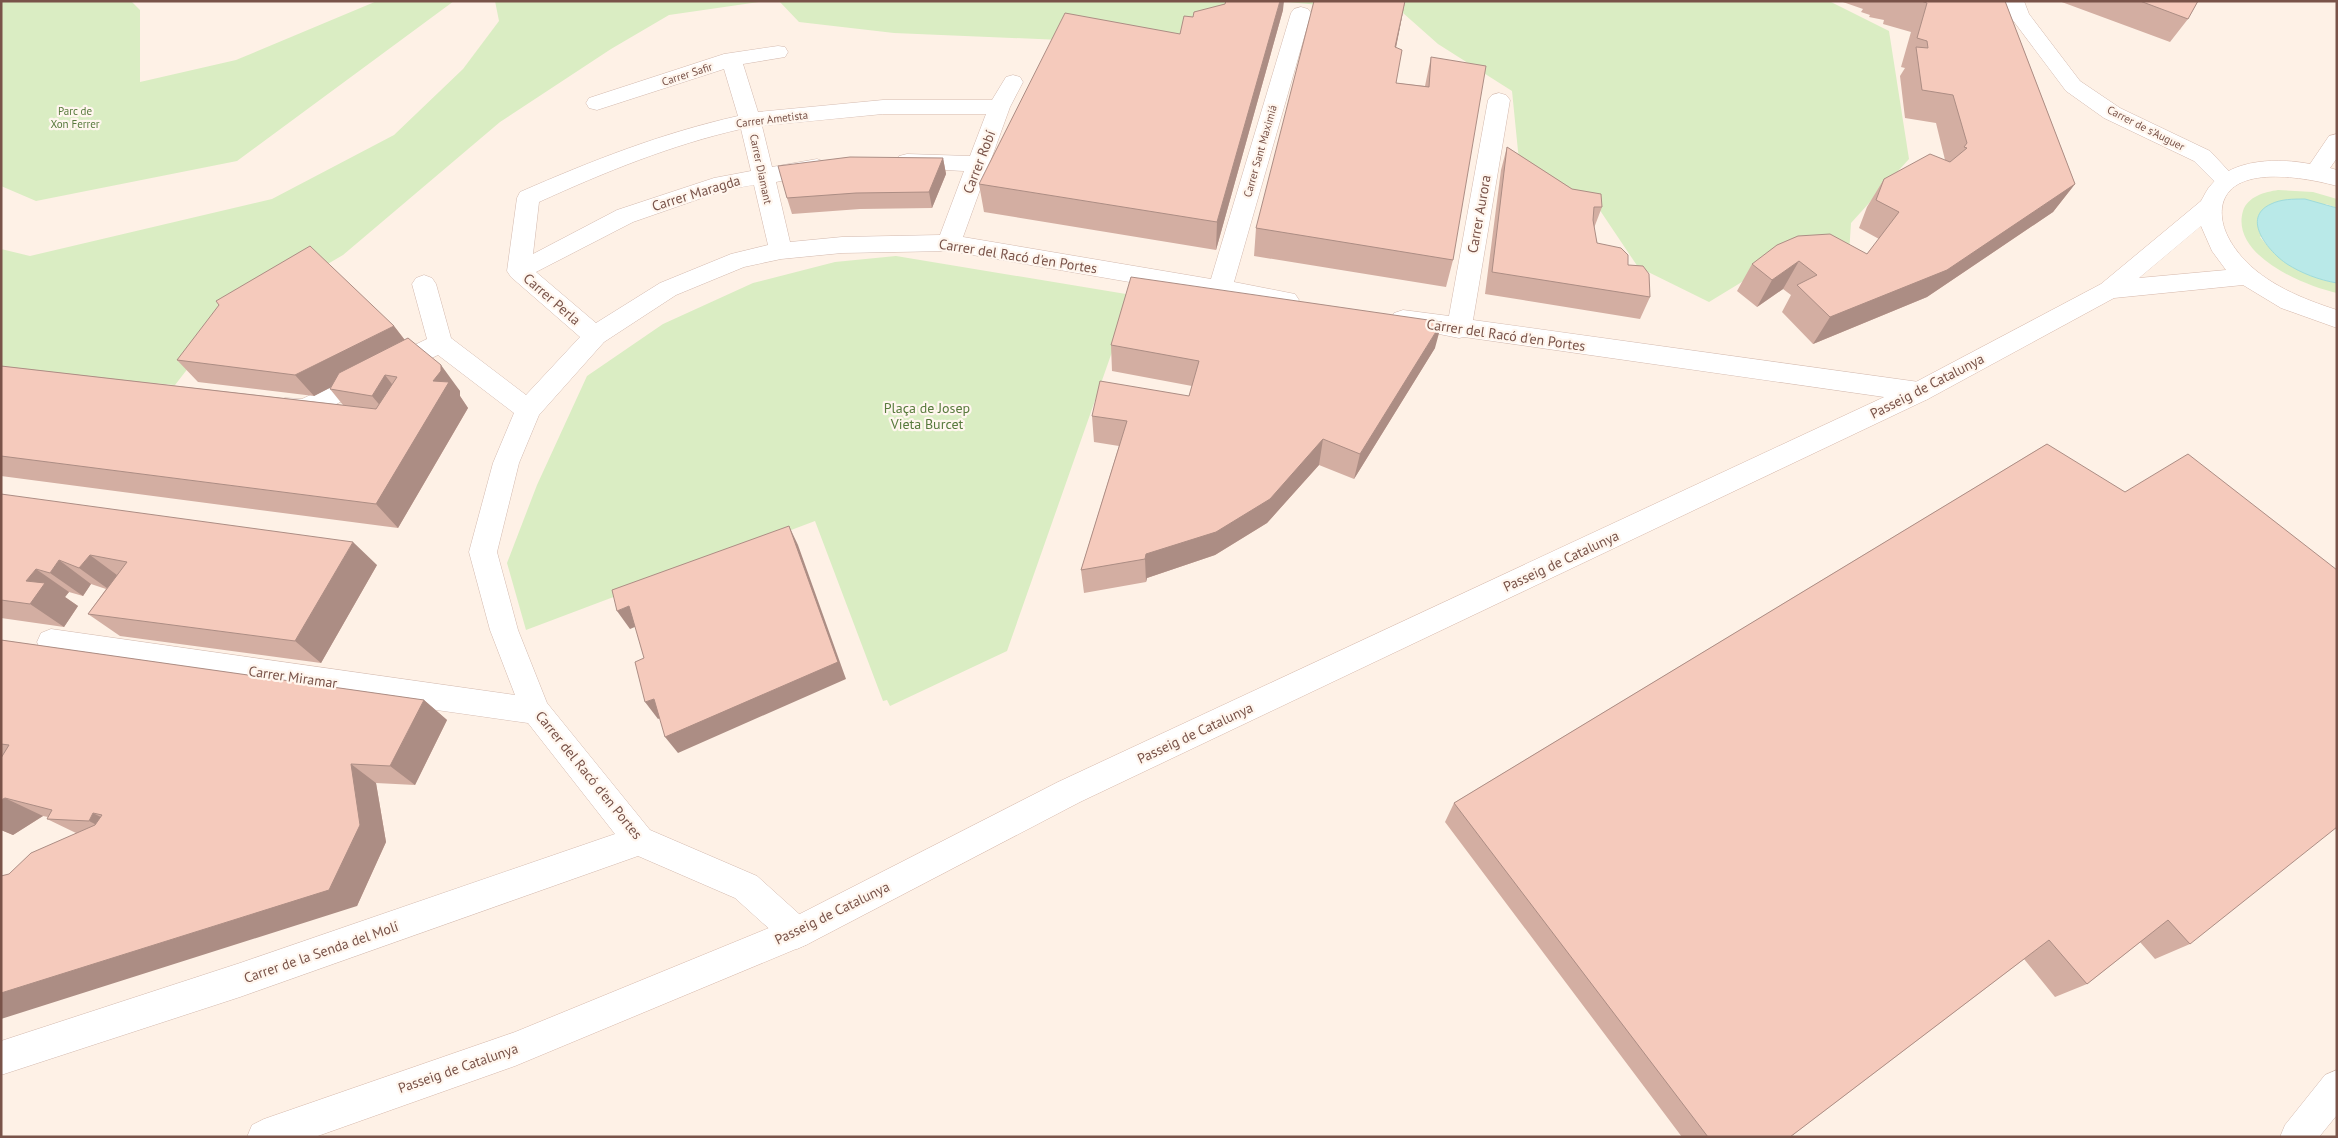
<svg xmlns="http://www.w3.org/2000/svg" width="2338" height="1138" font-family="'PT Sans',sans-serif">
  <rect width="100%" height="100%" fill="#fef1e6"/>
  <!-- green -->
  <path fill="#daedc3" d="M1 1H131L140 10V82L236 60 377 1H454L237 161 36 201 1 186Z
    M495 1H765L669 15 611 49 500 122 343 255 220 327 175 385 1 370V249L30 256 272 199 394 135 463 69 499 21Z
    M779 1H1233L1161 48 1061 40 894 33 799 22Z
    M1277 1H1829L1889 31 1909 159 1851 223 1848 269 1791 252 1709 302 1638 267 1595 203 1519 161 1512 91 1438 44 1403 13Z
    M2278 190 2313 192 2337 199V208L2326 204 2260 237C2278 260 2307 278 2337 283V293C2304 286 2230 255 2243 211 2248 196 2265 192 2278 190Z
    M896 256 1132 295 1007 651 890 706 887 700 883 701 815 521 526 630 507 563 537 485 587 376 663 324 753 283 835 262Z"/>
  <!-- water -->
  <path fill="#b9e9e8" stroke="#9fdbdb" d="M2305 199 2337 208V283C2319 280 2301 273 2287 264 2269 252 2240 218 2271 204 2281 199 2293 199 2305 199Z"/>
  <g fill="none" stroke-linecap="round" stroke-linejoin="round">
    <defs>
      <path id="street" d="M2004 1H2024L2029 14 2080 81 2120 108 2210 151 2238 181 2235 186 2227 189 2219 186 2194 161 2104 118 2066 91 2012 19Z
        M1301 7 1308 9 1311 13 1234 282 1295 294 1299 300 1295 306 1287 309 949 251 842 253 781 259 744 267 676 295 604 342 539 415 519 463 497 552 518 630 547 703 650 830 757 876 808 922 813 933 808 944 797 949 786 944 735 898 638 856 240 997 1 1075V1041L240 963 615 834 528 723 51 655 41 651 37 642 41 633 51 629 515 695 490 630 469 552 493 463 514 413 438 355 305 419 285 418 276 415 272 408 276 401 285 398 302 399 427 339 412 284 416 278 424 275 432 278 436 284 451 338 526 395 580 337 511 277 507 271 517 198 520 192C591 161 662 133 738 116L724 69 597 110 589 108 586 103 589 98 724 54 778 46 785 47 788 52 785 57 743 64 758 112 883 100H992L1006 77 1013 75 1020 77 1023 82 1010 107 963 237 1211 279 1291 13 1294 9ZM883 114H986L970 156 907 154 899 156 896 161 899 166 907 168 964 171 940 235 842 237 790 242 776 182 825 172 828 167 825 162 817 159 772 167 762 126ZM741 129 751 171 714 178 617 210 533 254 539 202C605 172 671 145 741 129ZM754 185 768 245 731 254 660 283 596 323 536 272 633 222 725 190Z
        M1499 93 1506 95 1510 100 1473 320 1919 382 1928 385 1932 392 1928 399 1919 402 1464 337 1459 338 1394 325 1391 319 1394 313 1403 310 1449 316 1488 100 1492 95Z
        M2337 1070V1115L2319 1137H2280L2285 1125 2325 1075Z"/>
      <path id="secondary" d="M2337 134V158L2330 168 2337 170V186C2308 178 2228 162 2222 208 2220 226 2230 243 2241 256 2265 284 2303 299 2337 310V328L2281 308 2243 285 2114 298 1928 399 1080 802 808 944 515 1066 315 1137H247L252 1125 264 1119 515 1032 786 921 1058 782 1910 385 2101 284 2201 201C2204 196 2207 189 2211 185 2233 158 2280 158 2310 164L2329 136ZM2201 226 2212 251 2226 270 2139 278Z"/>
    </defs>
    <!-- street casing -->
    <use href="#street" stroke="#d3b9ae" stroke-width="1"/>
    <!-- secondary casing -->
    <use href="#secondary" stroke="#d6b8ab" stroke-width="1"/>
    <!-- street -->
    <use href="#street" fill="#fff" fill-rule="evenodd"/>
    <!-- secondary -->
    <use href="#secondary" fill="#fff" fill-rule="evenodd"/>
  </g>
  <!-- wall -->
  <path fill="#d3aea2" d="M1405 1 1396 48V83L1425 86 1431 57 1453 260 1446 287 1254 256 1256 228Z
    M1840 1H2005L2075 184 2053 212 1927 297 1813 344 1782 312 1791 295 1783 289 1757 307 1737 291 1752 264 1867 254 1879 239 1859 228 1867 207 1884 179 1945 160 1936 123 1905 118 1900 76 1905 68 1901 67 1911 32 1883 24 1884 20 1869 17 1870 15 1861 12 1863 9Z
    M2059 1H2198L2188 19 2170 42Z
    M1283 10 1216 250 984 212 979 184 1180 34 1193 17Z
    M1507 147 1572 189 1602 207 1594 228 1597 243 1628 265 1650 297 1640 319 1485 294 1501 170Z
    M943 158 946 174 932 208 860 209 792 214 787 198Z
    M394 326 405 340 460 391V396L468 408 398 528 1 476V366L343 405 330 389 331 387 314 396 198 382 177 360Z
    M1111 345 1435 348 1354 479 1319 465 1267 523 1215 555 1147 578 1146 582 1084 593 1081 570 1119 446 1094 442 1092 416 1189 396 1192 386 1112 371Z
    M2047 444 2190 944 2155 959 2140 942 2087 984 2055 997 2024 959 1790 1137H1682L1445 822 1454 803Z
    M1 494 377 565 321 663 120 636 88 614 106 589 91 584 83 596 69 592 65 597 78 606 64 627 1 618Z
    M1 640 424 700 447 720 415 785 376 783 386 842 357 906 9 874 76 833 47 819 48 817 43 816 13 835 1 830Z"/>
  <!-- shaded-wall -->
  <path fill="#ac8d84" d="M1280 1H1284L1283 10 1216 250 1217 222Z
    M1405 1 1400 27 1390 76 1395 47Z
    M943 158 946 174 932 208 929 192Z
    M2075 184 2053 212 1927 297 1813 344 1830 317Z
    M1799 261 1783 289 1757 307 1772 280Z
    M1442 322 1435 348 1354 479 1360 454Z
    M394 326 410 347 314 396 295 375Z
    M441 365 460 391V396L468 408 398 528 376 504Z
    M385 375 405 401 394 422 372 396Z
    M1323 439 1319 465 1267 523 1215 555 1147 578 1146 582 1145 559 1146 554Z
    M789 526 798 545 846 679 678 753 665 737Z
    M353 542 377 565 321 663 295 641Z
    M90 555 121 578 111 591 79 568Z
    M59 560 91 584 83 596 50 573Z
    M36 569 69 592 65 597 78 606 64 627 30 604 26 581Z
    M629 606 642 624 630 629 617 611Z
    M654 699 667 715 658 719 645 702Z
    M424 700 447 720 415 785 390 766Z
    M351 764 376 783 386 842 357 906 1 1019V993Z
    M5 798 43 816 13 835 1 830V800Z
    M93 813 128 831 124 839 89 821Z"/>
  <!-- building -->
  <path fill="#f5cabc" stroke="#ac8d84" d="M1226 1H1280L1217 222 979 184 1065 13 1180 34 1184 16 1193 17 1194 12 1225 4Z
    M1314 1H1405L1395 47 1402 50 1396 83 1429 87 1431 57 1486 66 1453 260 1256 228Z
    M1921 1H2005L2075 184 1947 270 1830 317 1797 285 1817 275 1799 261 1772 280 1752 264 1777 245 1798 236 1830 234 1867 254 1899 212 1876 200 1884 179 1930 154 1950 162 1967 148 1964 147 1967 143 1953 95 1922 90 1916 47 1928 48 1927 41 1917 38 1927 3Z
    M2140 1H2198L2188 19Z
    M1507 147 1572 189 1601 194 1602 207H1594L1593 220 1597 243 1621 248 1628 255V265L1643 266 1649 274 1650 297 1492 272Z
    M850 157 943 158 929 192 856 193 787 198 778 166Z
    M310 246 394 326 295 375 177 360 219 305 216 301Z
    M1131 277 1442 322 1360 454 1323 439 1270 499 1216 532 1146 554 1145 559 1081 570 1127 421 1092 416 1100 381 1189 396 1199 361 1111 345Z
    M408 338 441 365V371L433 381 449 382 376 504 1 456V366L376 409 397 377 385 375 372 396 330 389 339 373Z
    M2047 444 2125 492 2188 454 2337 570V827L2190 944 2168 920 2087 984 2049 940 1790 1137H1708L1454 803Z
    M1 494 353 542 295 641 88 614 127 562 90 555 79 568 59 560 50 573 36 569 26 581 45 583 30 604 1 600Z
    M789 526 838 662 665 737 654 699 645 702 635 662 644 658 629 606 617 611 612 590Z
    M1 640 424 700 390 766 351 764 360 825 329 890 1 993V876L9 874 31 853 95 825 102 815 93 813 89 821 47 819 52 810 5 798 1 800V758L9 745 1 744Z"/>
  <g text-anchor="middle" stroke-width="4.5" stroke-linejoin="round" paint-order="stroke">
    <!-- far-street labels -->
    <g font-size="11" fill="#795349" stroke="#fff6ee">
      <text transform="translate(687 74) rotate(-18)" y="4">Carrer Safir</text>
      <text transform="translate(772 119) rotate(-7)" y="4">Carrer Ametista</text>
      <text transform="translate(2146 128) rotate(27)" y="4">Carrer de s'Auguer</text>
      <text transform="translate(1260 151) rotate(-74)" y="4">Carrer Sant Maximiá</text>
      <text transform="translate(761 169) rotate(78)" y="4">Carrer Diamant</text>
    </g>
    <!-- far-park labels -->
    <g font-size="11" fill="#587a3d" stroke="#fff6ee">
      <text x="75" y="115">Parc de<tspan x="75" dy="13">Xon Ferrer</tspan></text>
    </g>
    <!-- street labels -->
    <g font-size="14" fill="#795349" stroke="#fff6ee">
      <text transform="translate(979 162) rotate(-69)" y="5">Carrer Robí</text>
      <text transform="translate(696 193) rotate(-17)" y="5">Carrer Maragda</text>
      <text transform="translate(1479 214) rotate(-80)" y="5">Carrer Aurora</text>
      <text transform="translate(1018 256) rotate(9)" y="5">Carrer del Racó d'en Portes</text>
      <text transform="translate(552 299) rotate(41)" y="5">Carrer Perla</text>
      <text transform="translate(1506 335) rotate(8)" y="5">Carrer del Racó d'en Portes</text>
      <text transform="translate(1927 386) rotate(-27)" y="5">Passeig de Catalunya</text>
      <text transform="translate(1561 561) rotate(-25)" y="5">Passeig de Catalunya</text>
      <text transform="translate(293 677) rotate(8)" y="5">Carrer Miramar</text>
      <text transform="translate(1195 733) rotate(-25)" y="5">Passeig de Catalunya</text>
      <text transform="translate(589 775) rotate(51)" y="5">Carrer del Racó d'en Portes</text>
      <text transform="translate(832 913) rotate(-26)" y="5">Passeig de Catalunya</text>
      <text transform="translate(321 952) rotate(-19)" y="5">Carrer de la Senda del Molí</text>
      <text transform="translate(458 1068) rotate(-19)" y="5">Passeig de Catalunya</text>
    </g>
    <!-- park labels -->
    <g font-size="14" fill="#587a3d" stroke="#fff6ee">
      <text x="927" y="413">Plaça de Josep<tspan x="927" dy="16">Vieta Burcet</tspan></text>
    </g>
  </g>
  <!-- border -->
  <rect width="2338" height="1138" fill="none" stroke="#795349" stroke-width="5"/>
</svg>
